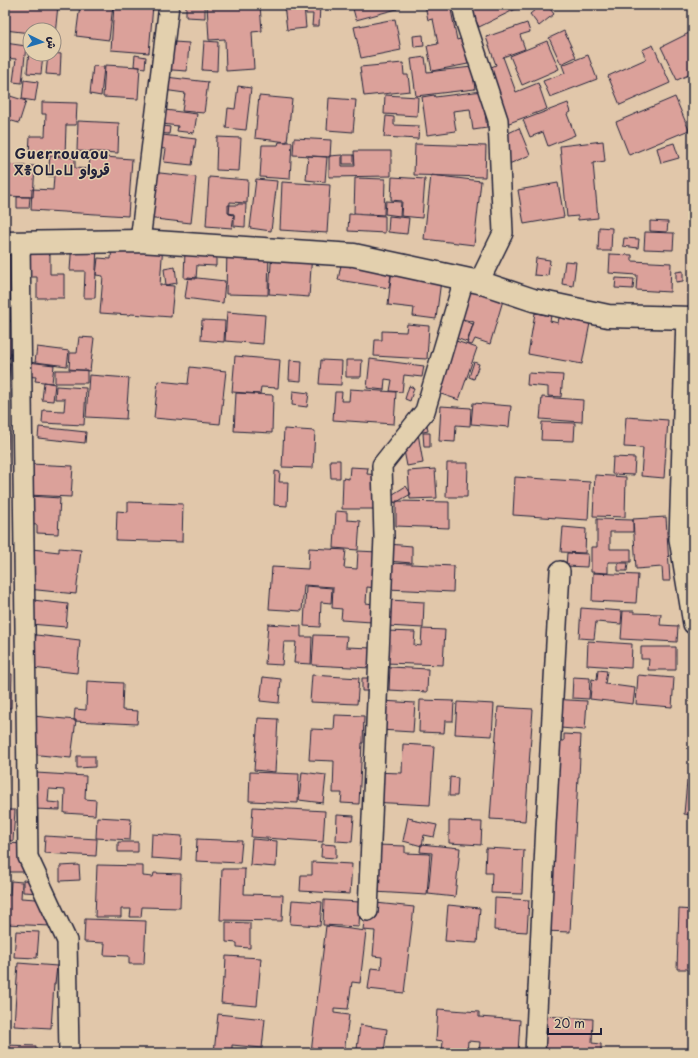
<svg xmlns="http://www.w3.org/2000/svg" width="698" height="1058" font-family="'Playpen Sans','Playpen Sans Arabic','Noto Sans Tifinagh',sans-serif">
  <rect width="100%" height="100%" fill="#e1c7aa"/>
  <filter id="ink" filterUnits="userSpaceOnUse"><feTurbulence type="fractalNoise" baseFrequency=".025" numOctaves="2"/><feDisplacementMap in="SourceGraphic" scale="8" xChannelSelector="R" yChannelSelector="G"/><feConvolveMatrix kernelMatrix="1 2 1 2 8 2 1 2 1" color-interpolation-filters="sRGB"/></filter>
  <g filter="url(#ink)">
    <!-- building -->
    <path fill="#dba19a" stroke="#22223b" d="M7 5H58L55 35H54V30H30V33L5 30V18Z
      M80 5H113L109 40 76 36Z
      M114 5H153L149 53 111 50Z
      M186 5H205V18L186 17Z
      M207 5H260L262 31 252 32 254 69 226 71 225 39 209 40Z
      M284 5H304L306 28 287 30Z
      M306 5H320L319 26H312L313 14H306Z
      M352 5H396L397 9 356 20Z
      M425 5H450L457 40 463 38 468 64 432 71 427 46 438 44 433 19 428 20Z
      M468 5H524L479 27Z
      M541 5H547L554 14 539 26 530 14Z
      M395 19 401 50 361 58 354 27Z
      M527 23 530 32 520 35 525 49 503 57 516 92 538 83 547 109 501 126 489 68 496 65 486 37Z
      M564 31 576 57 561 64 549 38Z
      M693 31V73L677 80 661 47Z
      M423 35 424 46 414 47 413 36Z
      M159 41 189 43 187 71 157 69Z
      M204 41 218 42 217 71 202 70Z
      M547 41 559 69 522 85 510 56Z
      M5 43 26 46 22 83 13 82 16 59 5 58Z
      M653 45 670 83 620 105 608 76 646 59 642 50Z
      M29 51 30 54H43L41 74 27 73Z
      M54 53 61 54 60 75 46 74 48 54H54Z
      M135 55 146 57 145 68 134 66Z
      M588 55 597 79 550 97 543 81 565 73 562 65Z
      M425 57 427 72 472 67 475 89 416 96 411 59Z
      M403 63 404 75H408L410 91 364 96 360 67Z
      M105 65 140 67 138 99 103 97Z
      M93 66 104 67 101 96 90 94Z
      M166 77 208 82 204 113 182 111 185 93 156 89Z
      M24 80 38 82 35 101 22 99Z
      M238 86 251 88 246 130 226 128 228 108 235 109Z
      M482 91 487 128 473 130 470 109 453 111 456 131 427 135 422 97 434 95 435 97Z
      M7 95 26 101 19 123 5 119V101Z
      M385 95 418 97 417 116 384 114Z
      M259 96 292 99 287 142 255 138Z
      M675 97 689 130 629 155 616 122Z
      M329 98 356 100 353 132 327 130Z
      M42 102 77 103 76 125H66L65 156 29 155 30 136H45L46 114H42Z
      M568 103 571 112 567 114 575 135 548 146 543 132 530 137 523 120Z
      M157 109 197 114 194 133 177 131 178 126 155 123Z
      M386 116 394 117V125L419 126 418 139 384 137Z
      M78 121 119 123 118 153 77 151Z
      M156 125 170 127 169 134 155 133Z
      M519 128 530 155 509 164 498 138Z
      M154 134 196 139 192 165 164 162 166 149 153 148Z
      M217 137 241 138 239 171 216 170Z
      M294 138 331 140 330 157 293 155Z
      M603 141 605 161 593 163 598 218 578 220V216L567 217 560 146Z
      M279 142H292L290 179 260 177 262 145H278Z
      M674 143 679 158 661 163 657 148Z
      M415 144 486 146 485 177 414 175Z
      M354 151H391V176L329 177V156L342 155V166H355Z
      M343 155H354V164H343Z
      M50 156 75 158V168L89 169 90 156 132 159 128 216 31 210 32 189 53 190 54 176H48Z
      M308 156 327 157 325 182 306 180Z
      M5 164 35 166 33 197 5 196Z
      M151 172 196 177 191 223 146 218Z
      M431 175 481 181 474 245 424 239Z
      M209 177 248 180 247 203 230 202 229 214 234 215 232 228 206 226Z
      M392 177 425 179 422 218 401 216 402 201 391 200Z
      M355 178 385 179 384 215 354 213Z
      M256 179 277 181 271 231 250 228Z
      M282 182 330 185 327 233 280 230Z
      M558 183 564 217 524 224 518 190Z
      M17 197H30L29 208H17Z
      M386 201 401 202 400 216 385 214Z
      M238 204H246L245 227 234 226V214L228 213V205H238Z
      M349 214 385 216V233L348 231Z
      M389 216 409 218 407 234 388 232Z
      M650 221 668 222 667 232 650 231Z
      M599 227 612 228 611 251H598Z
      M645 232 674 233 673 250 644 249Z
      M27 237H50V274H64V298H37V277H27Z
      M624 238 639 239 638 248 623 246Z
      M72 241 97 242 95 298H84L85 271H70Z
      M112 241 163 244 160 285 174 286 171 317 131 314 130 315 100 313 103 276 96 275 98 258 111 259Z
      M5 249 20 250 16 321 5 320Z
      M227 249 269 250 268 295 226 294Z
      M272 249 312 253 309 297 269 294Z
      M185 251 216 253V266L197 265 196 279 184 278Z
      M610 254 632 255V261L671 263 670 292 636 290 637 275 609 273Z
      M353 255 393 261 389 288 338 280 341 265 351 267Z
      M536 258 550 260 548 276 534 275Z
      M393 259 443 265 436 319 413 316 414 308 388 305Z
      M565 261 576 262 573 286 562 284Z
      M175 267 177 283 166 285 164 269Z
      M683 271V281L676 282V272Z
      M188 277 225 281 223 303 185 298Z
      M616 278 634 279 633 289 615 288Z
      M461 284 504 297 490 344 475 339 472 345 467 344 474 322 451 316Z
      M227 312 265 315 263 344 225 341Z
      M535 313 551 316 550 321 558 323 560 313 591 318 582 364 528 354Z
      M454 317 473 324 467 342 447 335Z
      M202 320 225 321 224 342 201 340Z
      M5 321 15 322 10 358 5 357Z
      M407 324 429 326 427 359 374 356 375 340H382V331L406 332Z
      M79 337 94 338 90 371 69 369 70 353H77Z
      M444 337 477 348 459 400 426 389Z
      M37 347 69 351 67 366 35 362Z
      M235 356 280 360 278 388 261 387 260 394 232 392Z
      M370 359 424 366 422 377 404 375 402 392 390 391 392 380 385 379 384 390 367 388Z
      M290 360 302 361 301 381 289 380Z
      M321 360 342 361 341 385 319 384Z
      M346 360H362L361 377H346Z
      M28 362 54 365 52 383 35 381 36 377 26 376Z
      M474 362 479 364 474 379 469 377Z
      M5 363H10L6 408H5Z
      M190 367 226 371 220 424 154 418 158 381 188 384Z
      M55 370H87V383H55Z
      M528 373 563 375 561 397 548 396V387L527 385Z
      M89 375 129 378 126 419 86 417Z
      M44 382 55 384 53 401 42 400Z
      M56 386 86 388 84 425 42 423 43 410 64 411 65 399H55Z
      M409 386 414 388 410 401 405 399Z
      M350 389 396 392 394 424 333 420 335 392H342L341 401H349Z
      M293 391 309 393 307 407 292 405Z
      M236 393 273 395 272 433 234 431Z
      M542 397 583 400 582 422 540 419Z
      M473 403 511 406 509 427 471 424Z
      M441 406 471 408 470 426 456 425 455 442 439 441Z
      M5 416 9 417 8 449H5Z
      M626 417 668 420 664 478 641 476 643 448 624 447Z
      M426 419 428 431 418 433 423 463 407 466 399 424Z
      M687 420H693V491L692 477 686 478Z
      M542 422 575 423 574 441 541 440Z
      M39 427 86 432 85 443 38 438Z
      M284 429 315 431 313 468 282 467Z
      M423 433H430V447H424Z
      M5 452H8L5 492Z
      M613 457 635 458 634 475 612 474Z
      M330 460H340V478H331Z
      M447 463H468L467 497H446Z
      M30 464 73 466 71 497 28 495Z
      M350 467 368 468 367 474 378 475 377 509H342L343 478 349 479Z
      M435 469 437 498 410 499 408 471Z
      M275 471 280 472 279 482H288L287 506 274 505Z
      M595 475 626 477 625 517 593 516Z
      M515 477 590 482 588 520 513 515Z
      M406 486 411 494 395 503 390 496Z
      M29 496 60 498 58 534 37 533V525L27 524Z
      M396 501 449 502V528L396 526Z
      M128 502 183 504 182 542 116 540 117 511 128 512Z
      M693 505V531H684L682 506Z
      M336 511 347 512V520L360 521 358 550 334 548Z
      M666 517 670 581H663L662 567 636 569 633 519Z
      M597 519 633 520V532H610V549H631V562H608V573L591 572V547H597Z
      M563 527 586 529 585 553 561 552Z
      M388 544 412 546V563L387 561Z
      M59 548 81 550 76 594 28 589 32 549 59 552Z
      M309 548 346 550 344 568 357 569 358 551 378 552 376 588 367 587 366 603 373 604 372 622 341 620 342 609 332 608 333 587 304 585 302 611 269 609 272 567 308 569Z
      M567 553 588 554 587 567 566 566Z
      M389 563 454 566 453 592 387 589Z
      M618 563H628L627 571H618Z
      M593 573 638 575 636 603 592 601Z
      M306 586 332 588 331 603 321 602 320 627 304 626Z
      M33 600 68 604 66 627 30 624Z
      M389 600 424 602 423 628 387 626Z
      M581 608 622 611 621 624 596 622 594 639 579 638Z
      M623 611H634V613L661 614 660 625 678 626 677 642 621 639Z
      M268 624 301 626V637H312L311 664 294 663 296 642H284L282 665 265 664Z
      M422 629 445 630 443 665 385 663 386 631 415 632 414 645 421 646Z
      M36 635 80 640 77 673 32 668Z
      M314 635 347 636 346 647 372 648 371 668 312 665Z
      M5 639H9L8 673H5Z
      M588 641 632 644 631 668 587 665Z
      M641 647H676V670H648L649 659H641Z
      M390 667 428 669 427 692 389 690Z
      M598 670 607 671 605 684 635 688 633 704 590 699 592 679 597 680Z
      M5 674H12L11 708H5Z
      M312 675 359 678 357 704 310 702Z
      M638 675 674 678 672 707 636 704Z
      M263 677 281 679 279 703 260 701Z
      M573 677 590 678 589 699 572 698Z
      M362 678H370L369 691H362Z
      M87 681 123 683 122 710 138 711 137 724 74 721 75 709 86 710Z
      M550 699 587 701 585 730 548 727Z
      M420 700 454 701 453 721H445L444 733 419 732Z
      M382 701 415 703 413 732 380 730Z
      M457 702 494 704 492 736 455 734Z
      M498 707 533 709 525 821 490 819Z
      M5 709H8V732H5Z
      M335 715 364 716 363 743H362L359 804 341 803 342 793H333L334 761 309 760 311 729 334 730Z
      M33 716 76 720 71 758 29 754Z
      M258 718 278 719 275 772 254 770Z
      M564 734 581 735 579 777H578L570 932 543 931 545 740 564 741Z
      M403 744 434 746 430 805 370 802 371 772 402 773Z
      M77 756H95V767L77 768Z
      M5 765 8 766 6 801H5Z
      M250 772 299 774 298 803 249 801Z
      M302 772 326 775 323 803 299 800Z
      M36 773 86 776 85 799 96 800 95 815 64 813 65 790 49 789 48 802 60 803V810L34 809Z
      M450 777 458 778 457 796H449Z
      M687 781 693 782V815L684 814Z
      M253 807 325 811 323 842 251 837Z
      M5 810H15L13 841 5 840Z
      M337 815 354 816 352 842 336 841Z
      M97 817 131 819 130 840 96 838Z
      M408 817 413 818 412 820 437 825 434 837 424 835 422 846 403 841Z
      M449 821 482 822 481 845 449 843Z
      M152 834 182 836 181 860 151 858Z
      M45 836 97 839 96 856 44 853Z
      M197 839 242 841 240 863 196 861Z
      M252 839 277 841 276 867 250 865Z
      M118 842H138V852H118Z
      M5 843 26 844 25 872H5Z
      M322 844 336 845V858L321 857Z
      M421 844 460 848 455 897 428 894 432 853 420 852Z
      M377 845 405 846V853L430 854 427 895 374 892Z
      M486 848 524 850 522 894 491 893 492 873H485Z
      M312 862 352 864 350 894 300 891 301 875H312Z
      M79 865 80 880 60 881V866Z
      M97 865 143 866V876L153 877 154 873 181 874 180 908 142 907 141 917H130L131 909H121V917H95Z
      M222 869H245L244 894 283 895 282 921 220 920Z
      M23 880 43 882 42 893 23 892Z
      M11 881 22 882 21 898 52 900 51 926 5 924V895H10Z
      M495 898 529 900 527 932 494 930Z
      M292 900 322 902 320 926 290 924Z
      M324 900 360 902 359 927 323 925Z
      M366 902 414 907 404 993 368 989 371 968 381 969 382 957 373 956 375 931 363 930Z
      M448 905 480 908 477 943 445 941Z
      M679 909 693 910V969H677Z
      M85 919 146 921 144 964H129V956L104 955 105 943 84 942Z
      M226 922 250 923V948L237 947V943L226 942Z
      M326 926 366 931 360 983 352 982 348 1009 334 1008V1013L349 1015 344 1053H311Z
      M16 931 39 932 37 958 14 957Z
      M226 956 261 958 257 1006 221 1003 223 978H225Z
      M18 963 57 966 55 984H54L51 1028 14 1026Z
      M438 1009 479 1012V1017L520 1020 518 1053 479 1052 480 1042 468 1041 467 1053H469H442L443 1041 436 1040Z
      M218 1014 265 1019 262 1048 232 1045V1053H214Z
      M544 1016 593 1019 592 1043 601 1044V1053H542Z
      M360 1025 387 1029 384 1052 357 1049Z
      M5 1045 36 1046V1053H5Z"/>
    <g fill="none" stroke-linecap="round" stroke-linejoin="round">
      <defs>
        <path id="street" d="M462 5 466 23 498 120 503 233 479 282
          M140 241 169 5
          M20 243 28 857 67 941 69 1053
          M686 318 679 539 693 624
          M368 911 384 537 382 465 425 411 464 279
          M535 1053 546 824 560 571"/>
        <path id="secondary" d="M5 243 140 241 354 255 479 282 533 300 608 316 693 318"/>
      </defs>
      <!-- street casing -->
      <use href="#street" stroke="#22223b" stroke-width="22"/>
      <!-- secondary casing -->
      <use href="#secondary" stroke="#22223b" stroke-width="25"/>
      <!-- street -->
      <use href="#street" stroke="#e3d0ae" stroke-width="19"/>
      <!-- secondary -->
      <use href="#secondary" stroke="#e3d0ae" stroke-width="22"/>
    </g>
  </g>
  <g text-anchor="middle" stroke-width="3" stroke-linejoin="round" paint-order="stroke">
    <!-- district labels -->
    <g font-size="14" font-weight="bold" letter-spacing="1" fill="#22223b" stroke="#e3d0ae">
      <text x="62" y="159">Guerrouaou<tspan x="62" dy="16">ⴳⴻⵔⵡⴰⵡ قرواو</tspan></text>
    </g>
  </g>
  <!-- margin -->
  <rect width="698" height="1058" fill="none" stroke="#e3d0ae" stroke-width="20"/>
  <rect x="10" y="10" width="678" height="1038" fill="none" stroke="#22223b" stroke-width="1.5" filter="url(#ink)"/>
  <!-- north arrow -->
  <g transform="translate(42 42) rotate(95)"><circle r="19" fill="#e3d0ae" stroke="#968a80"/>
  <path d="M0-3L7 15L0 10L-7 15Z" fill="#1f6fb2"/>
  <text y="-6" font-size="11" font-weight="bold" text-anchor="middle" fill="#22223b">ش</text>
  </g>
  <!-- scale -->
  <path d="M548 1028v6h53v-6" fill="none" stroke="#22223b" stroke-width="2"/>
  <text x="554" y="1028" font-size="12" fill="#22223b" stroke="#e3d0ae" stroke-width="3" paint-order="stroke">20 m</text>
</svg>
